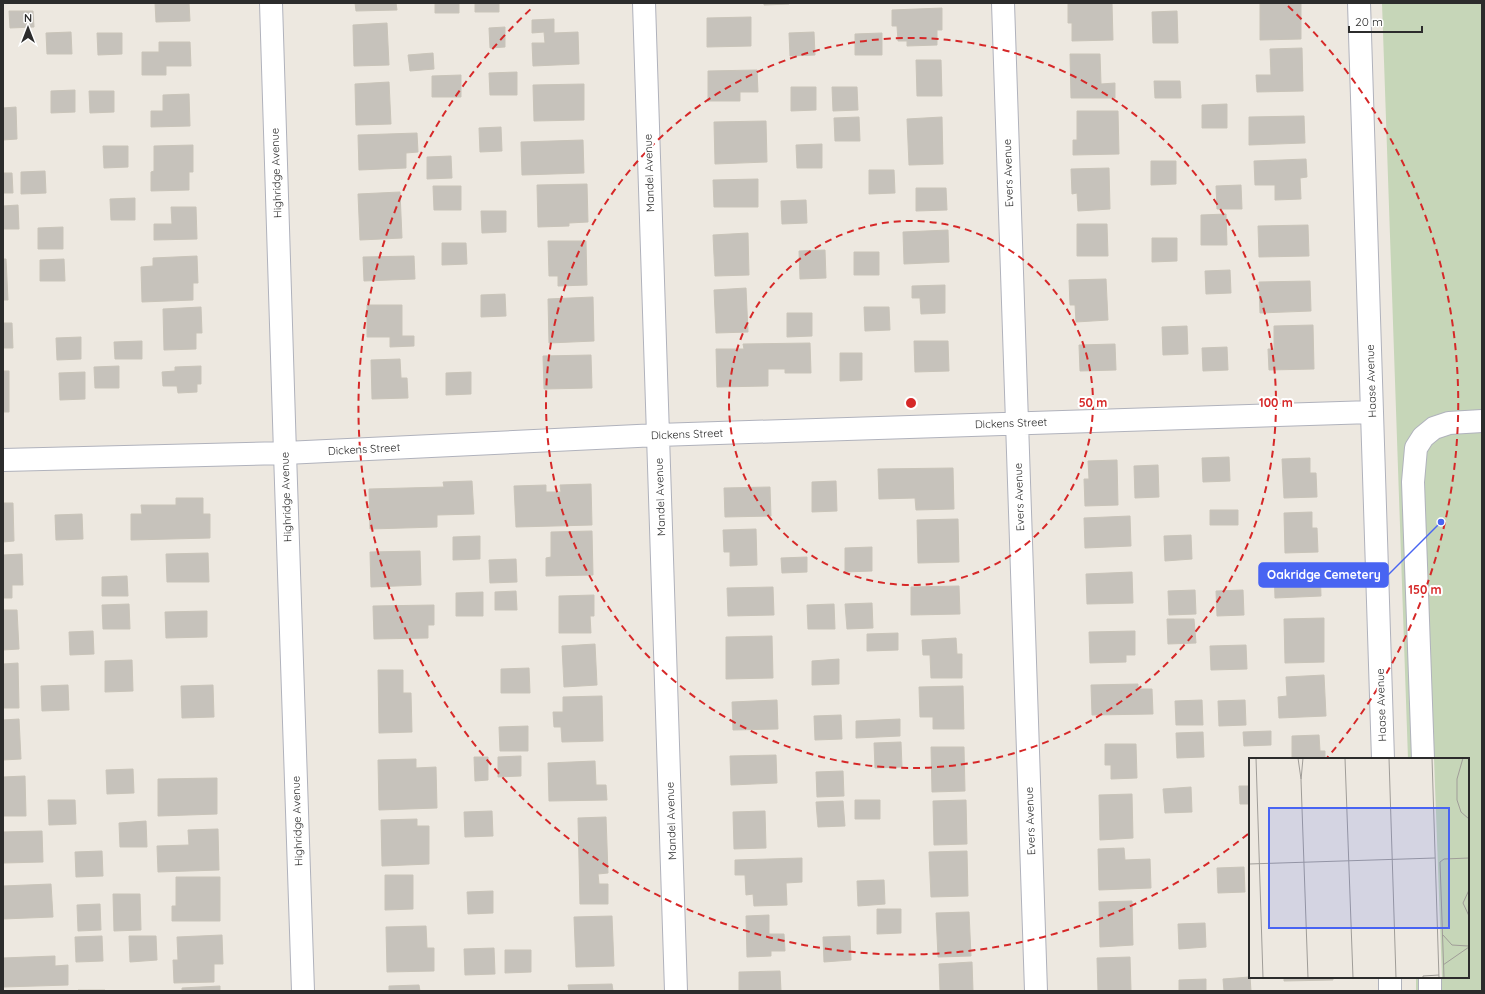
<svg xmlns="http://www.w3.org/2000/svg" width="1485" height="994" font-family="Quicksand,sans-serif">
  <rect width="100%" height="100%" fill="#ede8e0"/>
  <!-- cemetery -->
  <path fill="#c6d6b8" d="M1382 3H1482V991H1416V977H1468V759H1408Z"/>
  <!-- building -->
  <path fill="#c6c2bb" stroke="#c9c4b9" d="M155 3H189L190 21 156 22Z
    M355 3H396L397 10 356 11Z
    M435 3H459V13H435Z
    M475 3H499V12H475Z
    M764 3H789V4L764 5Z
    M1068 3H1112L1113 40 1072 41V23H1068Z
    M1260 3H1301V39L1260 40Z
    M942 8V30H937V45L907 46V41H898L897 26H892V10Z
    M9 11H33L34 27 10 28Z
    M1177 11 1178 43H1153L1152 12Z
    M751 17V46L707 47V18Z
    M554 19V33L578 32 579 64 533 66 532 43H545L544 32 532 33V20Z
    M387 23 389 65 354 66 353 25Z
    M505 27V47L490 48 489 28Z
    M71 32 72 54H47L46 33Z
    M814 32 815 55 790 56 789 33Z
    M97 33H122V54L98 55Z
    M882 33V55H855V34Z
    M159 42H190L191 66H166V75H142V52H159Z
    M1302 48 1303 91 1257 92 1256 75H1271L1270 49Z
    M433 53 434 69 410 71 408 55Z
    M1070 54H1100L1101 84 1115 83V98H1071Z
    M916 60H941L942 96H917Z
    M757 70 758 92H740V101H708V71Z
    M517 72V95H490L489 73Z
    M461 75V97H432V76Z
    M1154 81H1180L1181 98H1155Z
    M389 82 391 124 356 125 355 84Z
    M584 84V120L534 121 533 85Z
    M791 87H816V110L791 111Z
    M832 87H857L858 110 833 111Z
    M75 90V112L51 113V91Z
    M89 91H114V112L90 113Z
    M189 94 190 126 151 127V111H163V95Z
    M1227 104V128H1202V105Z
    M16 107 17 139 3 140V108Z
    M1077 111H1118L1119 154 1073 155V140H1077Z
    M1304 116 1305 143 1249 145V117Z
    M859 117 860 141H835L834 118Z
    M942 117 943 164 909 165 907 119Z
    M766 121 767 162 715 164 714 122Z
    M501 127 502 151 480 152 479 128Z
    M417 133 418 152 406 153V168L359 170 358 135Z
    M583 140 584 173 522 175 521 142Z
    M822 144V168H797L796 145Z
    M193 145V172H189V190L151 191V172L154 171V146Z
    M103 146H128V167L104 168Z
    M451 156 452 178 427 179V157Z
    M1306 159 1307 177 1300 178 1301 199 1275 200V185H1255L1254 161Z
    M1151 161H1176V184L1151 185Z
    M1109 168 1110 209 1078 211 1077 193 1072 194 1071 169Z
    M869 170H894L895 193 869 194Z
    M45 171 46 193 21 194V172Z
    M3 173H12L13 193H3Z
    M758 179V207H714L713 180Z
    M587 184 588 222 569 223V226L538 227 537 185Z
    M1241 185 1242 209H1217L1216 186Z
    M433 186H461V210H434Z
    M916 188H946L947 210 916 211Z
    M400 192 402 238 360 240 358 194Z
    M135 198V220H111L110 199Z
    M806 200 807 223 782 224 781 201Z
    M18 205 19 229H3V240V206Z
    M171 207H196L197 239 154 240V224H172Z
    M481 211H506V232L482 233Z
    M1226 214 1227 245H1201V215Z
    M1077 224H1107L1108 256H1077Z
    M1308 225 1309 256 1259 257 1258 226Z
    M63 227V249H38V228Z
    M948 230 949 262 904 264 903 232Z
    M748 233 749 275 715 276 713 235Z
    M1152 238H1177V261L1152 262Z
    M548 241H586L587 285 558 286V276H549Z
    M442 243H466L467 264 442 265Z
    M825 250 826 278 800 279 799 251Z
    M854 252H879V275H854Z
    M197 256 198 283H193V300L142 302 141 267 153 266V258Z
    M414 256 415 279 364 281 363 257Z
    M3 259H6L8 300H3Z
    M64 259 65 281H40V260Z
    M1230 270 1231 293 1206 294 1205 271Z
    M1106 279 1108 320 1076 322 1075 305H1070L1069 280Z
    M1310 281 1311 311 1260 313 1259 282Z
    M945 285V313L921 314 920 298H912V286Z
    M746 288 748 332 716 333 714 290Z
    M505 294 506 316 481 317V295Z
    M593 297 594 341 549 343 548 299Z
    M367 305H402V336H414V346L390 347V337H367Z
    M201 307 202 333H196V349L164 350 163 309Z
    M864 307H889L890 330 865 331Z
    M787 313H812V336L787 337Z
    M3 323H12L13 348H3Z
    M1313 325 1314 369 1269 370 1268 349H1274V326Z
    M1187 326 1188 354 1163 355 1162 327Z
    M81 337V359L57 360 56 338Z
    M142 341V359H115L114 342Z
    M914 341H948L949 371 915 372Z
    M810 343 811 373H785V369H768V386L717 387 716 349H744L743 344Z
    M1115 344 1116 370 1080 371 1079 345Z
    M1227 347 1228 370 1203 371 1202 348Z
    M840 353H862V380L840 381Z
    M591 355 592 388 544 389 543 356Z
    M400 359 401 378H407L408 398 372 399 371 360Z
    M119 366V388H95L94 367Z
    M201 366V384H197V392L178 393 177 386H163L162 372 175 371V367Z
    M3 371H9V412H3Z
    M85 372V399L60 400 59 373Z
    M471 372V394L446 395V373Z
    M1229 457 1230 481 1203 482 1202 458Z
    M1310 458V473H1316L1317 497 1284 498 1282 459Z
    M1117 460 1118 505 1085 506 1084 479H1089L1088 461Z
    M1158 465 1159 497 1135 498 1134 466Z
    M953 468 954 509 916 510 915 498 879 499 878 469Z
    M472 481 474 514 437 515V527L370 529 369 489 444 487 443 482Z
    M836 481 837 511 812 512V482Z
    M591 484 592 525 516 527 514 486 546 485V492H561L560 485Z
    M770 487 771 516 725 517 724 488Z
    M176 498H203V514H210V538L131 540V514H142L141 505H176Z
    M3 503H13L14 541 3 542Z
    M1210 510H1238V525H1210Z
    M1312 512V528H1317L1318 552 1285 553 1284 513Z
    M82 514 83 539 56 540 55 515Z
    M1130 516 1131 546 1085 548 1084 518Z
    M958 519 959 562 918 563 917 520Z
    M756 529 757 565 730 566V552H724L723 530Z
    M592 531 593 575 546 576V558L551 557V532Z
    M1191 535 1192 559 1165 561 1164 536Z
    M480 536V559L453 560V537Z
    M872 547V571L845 572V548Z
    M420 551 421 585 371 587 370 552Z
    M208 553 209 582H167L166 554Z
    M22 554 23 585H12V598H3V555Z
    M807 557V572L782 573 781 558Z
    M516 559 517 582 490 583 489 560Z
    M1320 566 1321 596 1275 598 1274 567Z
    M1132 572 1133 603 1087 604 1086 574Z
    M127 576 128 596H102V577Z
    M959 586 960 614 911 615V587Z
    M773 587 774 615 728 616 727 588Z
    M1195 590 1196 614 1169 615 1168 591Z
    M1243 590 1244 615 1217 616 1216 591Z
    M516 591 517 610H495V592Z
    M483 592V616H456V593Z
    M594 595V616H590L591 633H559V596Z
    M872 603 873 628 847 629 845 604Z
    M129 604 130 629H103L102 605Z
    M834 604 835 629H808L807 605Z
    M434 605V625H428V638L374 639 373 606Z
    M3 610H17L19 649 3 650Z
    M207 611V637L166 638 165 612Z
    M1324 618V662L1285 663 1284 619Z
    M1167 619H1194L1196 643 1168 644Z
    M93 631 94 654 70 655 69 632Z
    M1135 631V655H1126V662L1090 663 1089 632Z
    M898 633V650L867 651V634Z
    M772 636 773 678 726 679V637Z
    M956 638 957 654H962V678H931L930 655H923L922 640Z
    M595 644 597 685 564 687 562 646Z
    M1246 645 1247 669 1211 670 1210 646Z
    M839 659V684L812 685V661Z
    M132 660 133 691 105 692V661Z
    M18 663 19 708H3V664Z
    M529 668 530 693H501V669Z
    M378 670H403V693H411L412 732 379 733Z
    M1324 675 1326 716 1279 718 1278 697 1287 696 1286 677Z
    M1138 684V689H1152L1153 714 1092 715 1091 685Z
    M68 685 69 710 42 711 41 686Z
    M213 685 214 717 182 718 181 686Z
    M963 686 964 729H933V717H920L919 687Z
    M602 696 603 741 562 742 561 727H554L553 712H563V697Z
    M777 700 778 729 733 730 732 702Z
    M1202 700 1203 725H1176L1175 701Z
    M1245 700 1246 725 1219 726 1218 701Z
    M841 715 842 739 815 740 814 716Z
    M19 719 21 759 3 760V720Z
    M900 719V736L856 738V721Z
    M528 726V751H500L499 727Z
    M1271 731V745L1244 746 1243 732Z
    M1203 732 1204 757 1177 758 1176 733Z
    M1319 735 1320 751H1325V759H1292V736Z
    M901 742 902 767 875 768 874 743Z
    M1105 744H1136L1137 778 1111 779V765H1105Z
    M931 747H964L965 791 932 792Z
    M776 755 777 783 731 785 730 756Z
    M521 756V776L498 777V757Z
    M474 757H488V780L475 781Z
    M416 759V768L436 767 437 808 379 810 378 760Z
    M595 761 596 785H606L607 800 549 801 548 763Z
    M133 769 134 793 107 794 106 770Z
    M843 771 844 796 817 797 816 772Z
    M25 776 26 816H3V777Z
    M217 778V814L158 816V779Z
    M1239 786H1250V804H1240Z
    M1191 787 1192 812 1165 813 1163 789Z
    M1132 794 1133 838 1100 840 1099 795Z
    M48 800H75L76 824 49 825Z
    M855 800H880V819H855Z
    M966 800 967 844 934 845 933 801Z
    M843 801 845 826 818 827 816 802Z
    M492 811 493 836 465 837 464 812Z
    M765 811 766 848 734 849 733 812Z
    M606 817 608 873 598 874 599 884H608V904H580L578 818Z
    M417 819V826H429V864L382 866 381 820Z
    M146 821 147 847H120L119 823Z
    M218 829 219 870 158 872 157 846 189 845 188 830Z
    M42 831 43 862 3 863V832Z
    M1124 848 1125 860 1150 859 1151 888 1099 890 1098 849Z
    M102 851 103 876 76 877 75 852Z
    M967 851 968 896 931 897 929 852Z
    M802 858V882L786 883 787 905 754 906 753 894 746 895 745 875H735V860Z
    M1244 867 1245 892 1218 893 1217 868Z
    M385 875H413V909L385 910Z
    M176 877H220V921H172V906H176Z
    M884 880 885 904 858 906 857 881Z
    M51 884 53 917 3 919V886Z
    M493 891V913L468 914 467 892Z
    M113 894H140L141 930 114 931Z
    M1132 901 1133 945 1100 947 1099 902Z
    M100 904 101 930 78 931 77 905Z
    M877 909H901V933L877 934Z
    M969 912 971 956 938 957 936 913Z
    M769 915V934H784L785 951H771V956L747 957 746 916Z
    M612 916 614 966 576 967 574 917Z
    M1205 923 1206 947 1179 949 1178 924Z
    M426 926 427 948H434V971L387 972 386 927Z
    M222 935 223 964H214V982L174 983 173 960H178L177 937Z
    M102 936 103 961 76 962 75 937Z
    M129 936H156L157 960 130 962Z
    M850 936 851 960 824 962 823 937Z
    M494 948 495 974 465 975 464 949Z
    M505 950H531V972L505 973Z
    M55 956V966L68 965V985L3 987V958Z
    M1130 957 1131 991H1098L1097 958Z
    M972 962 973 991H940L939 964Z
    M780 971 781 991H739V972Z
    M1250 977 1251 991H1224L1223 979Z
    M1284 977H1333V980L1284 981Z
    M1206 979V991H1179V980Z
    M612 984 613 991H569L568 985Z
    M419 985 420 991H389V986Z
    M220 986V991H182V988Z
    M78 990H105V991H78Z"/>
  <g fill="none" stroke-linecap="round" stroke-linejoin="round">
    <defs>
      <path id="minor" d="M271 3 285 453 303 991
        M644 3 676 991
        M1003 3 1036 991
        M1359 3 1383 759
        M3 460 285 453 658 435 1372 412
        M1423 759 1413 482 1416 448 1423 437 1434 428 1449 423 1482 421
        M1390 977V991
        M1430 977V991"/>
    </defs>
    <!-- minor casing -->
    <use href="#minor" stroke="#b0b2bc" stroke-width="24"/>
    <!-- minor -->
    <use href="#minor" stroke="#fff" stroke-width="22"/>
  </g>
  <!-- distance rings -->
  <g fill="none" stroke="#d62828" stroke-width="2" stroke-dasharray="7 5">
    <circle cx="911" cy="403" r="182"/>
    <circle cx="911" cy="403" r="365"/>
    <path d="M1248 834A547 547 0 0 1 534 6M1288 6A547 547 0 0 1 1327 758"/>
  </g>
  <g text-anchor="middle" stroke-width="4" stroke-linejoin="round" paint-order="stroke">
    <!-- street labels -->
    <g font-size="11" fill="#2c2c2c" stroke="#fff">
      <text transform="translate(276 173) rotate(-92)" y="4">Highridge Avenue</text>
      <text transform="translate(649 173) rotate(-92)" y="4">Mandel Avenue</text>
      <text transform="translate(1008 173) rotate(-92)" y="4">Evers Avenue</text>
      <text transform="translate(1371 381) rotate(-92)" y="4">Haase Avenue</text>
      <text transform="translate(1011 423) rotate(-2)" y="4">Dickens Street</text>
      <text transform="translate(687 434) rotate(-2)" y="4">Dickens Street</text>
      <text transform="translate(364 449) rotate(-3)" y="4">Dickens Street</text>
      <text transform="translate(286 497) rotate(-92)" y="4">Highridge Avenue</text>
      <text transform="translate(660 497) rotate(-92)" y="4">Mandel Avenue</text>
      <text transform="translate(1019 497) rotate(-92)" y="4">Evers Avenue</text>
      <text transform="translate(1381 705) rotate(-92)" y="4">Haase Avenue</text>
      <text transform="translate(297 821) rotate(-92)" y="4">Highridge Avenue</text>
      <text transform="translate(671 821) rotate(-92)" y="4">Mandel Avenue</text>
      <text transform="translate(1030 821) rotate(-92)" y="4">Evers Avenue</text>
    </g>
  </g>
  <!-- overview -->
  <g transform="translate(1249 758)">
    <rect width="220" height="220" fill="#ede8e0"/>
    <path d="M185 0H220V220H193Z" fill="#c6d6b8"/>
    <path fill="none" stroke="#a09d98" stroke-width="1" d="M7 0 14 220M49 0 52 21M54 0 52 22 59 220M96 0 104 220M140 0 147 220M183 0 190 220M214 0 208 21V42L212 54 220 61M0 106 186 100M220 132 214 145 220 158M194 177 203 187 219 188M194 207 220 189M174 220V218L190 217M195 220 191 104 195 101 220 100"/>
    <path fill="#4864f2" fill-opacity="0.15" stroke="#4864f2" stroke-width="2" d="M20 50H200V170H20Z"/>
    <rect width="220" height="220" fill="none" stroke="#2c2c2c" stroke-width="2"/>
  </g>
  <circle cx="911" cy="403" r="6" fill="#d62828" stroke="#fff" stroke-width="2"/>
  <g font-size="12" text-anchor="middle" font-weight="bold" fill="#d62828" stroke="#fff" stroke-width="4" stroke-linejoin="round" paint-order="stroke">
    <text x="1093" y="407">50 m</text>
    <text x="1276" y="407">100 m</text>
    <text x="1425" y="594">150 m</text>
  </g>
  <!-- callouts -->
  <path fill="none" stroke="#4864f2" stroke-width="1.5" d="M1441 522L1388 575"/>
  <circle fill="#4864f2" stroke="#fff" stroke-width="1.5" cx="1441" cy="522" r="4"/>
  <rect fill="#4864f2" stroke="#4864f2" stroke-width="1.5" x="1259" y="563" width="129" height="24" rx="4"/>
  <g font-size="12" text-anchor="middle" font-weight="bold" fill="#fff">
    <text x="1324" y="579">Oakridge Cemetery</text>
  </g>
  <!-- border -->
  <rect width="1485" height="994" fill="none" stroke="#2c2c2c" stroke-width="8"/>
  <!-- north arrow -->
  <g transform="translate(28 28)" stroke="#ffffff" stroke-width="3" paint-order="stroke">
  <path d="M0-3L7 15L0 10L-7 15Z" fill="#2c2c2c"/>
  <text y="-6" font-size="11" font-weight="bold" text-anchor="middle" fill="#2c2c2c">N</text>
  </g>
  <!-- scale -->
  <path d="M1349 26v6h73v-6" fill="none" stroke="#2c2c2c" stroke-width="2"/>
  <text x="1355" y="26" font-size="12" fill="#2c2c2c" stroke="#ffffff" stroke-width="3" paint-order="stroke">20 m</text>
</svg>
